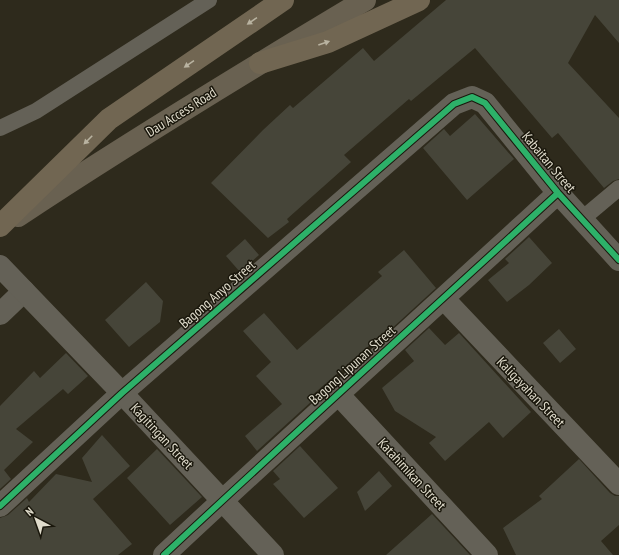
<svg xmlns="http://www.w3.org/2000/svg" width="619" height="555" font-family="'PT Sans Narrow',sans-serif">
  <rect width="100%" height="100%" fill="#2e2a1c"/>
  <!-- building -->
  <path fill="#464539" d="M446 0H619V43L595 15 568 63 619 118V179L613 181 604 188 558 133 552 138 475 48 411 101 409 99 344 155 351 162 287 219 289 222 268 238 211 183 263 130 290 105 293 108 363 48 374 61Z
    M475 114 514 159 467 200 423 148 444 129 450 136Z
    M529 237 552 263 529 285 507 302 488 280 509 263 505 259Z
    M245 239 259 255 240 272 226 256Z
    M404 250 436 288 388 332 387 330 309 398 312 401 257 451 245 436 282 404 256 376 271 362 243 331 264 313 297 350 382 276 378 272Z
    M146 282 163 301 160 322 129 347 105 320Z
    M429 328 445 345 459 333 531 412 503 438 489 422 445 461 429 443 436 437 395 411 382 388 414 361 405 350Z
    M559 329 576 349 560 363 543 343Z
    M66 353 88 376 68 394 63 389 16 429 33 442 4 470 11 479 0 489V406L34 371 40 378Z
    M102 435 130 466 93 499 132 544 118 555H0V518L8 515 27 498 29 502 56 474 92 482 82 458Z
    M300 446 338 488 304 518 273 484 280 479 273 471Z
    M157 449 202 497 170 525 127 478Z
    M579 459 610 493 615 496H619V525L601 541 613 555H516L503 528 542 499 539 496Z
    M379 471 392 486 365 511 357 492Z
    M432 514 470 555H386Z"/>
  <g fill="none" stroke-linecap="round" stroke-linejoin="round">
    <!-- lane -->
    <path stroke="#646157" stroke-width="16" d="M0 128 36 111 209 0
      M582 219 619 188"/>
    <!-- street -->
    <path stroke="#646157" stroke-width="22" d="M444 299 619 484
      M0 314 24 291
      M338 394 487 555
      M0 506 122 393 454 104 472 97 485 103 558 193 619 260
      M164 555C294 433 427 314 558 193"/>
    <!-- secondary -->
    <path stroke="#646157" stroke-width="22" d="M0 266 122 393 273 555"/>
    <!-- primary -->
    <path stroke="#696151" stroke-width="22" d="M18 216C131 141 248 70 365 0"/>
    <!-- highway -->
    <path stroke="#716652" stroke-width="22" d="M260 63 328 42 419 0
      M0 226 109 119 283 0"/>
    <defs>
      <path id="cycleway" d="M0 506 122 393 454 104 472 97 485 103 558 193 619 260
        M164 555C294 433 427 314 558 193"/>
    </defs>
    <!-- cycleway casing -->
    <use href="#cycleway" stroke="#1a170c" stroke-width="8"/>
    <!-- cycleway -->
    <use href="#cycleway" stroke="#2db169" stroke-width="6"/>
  </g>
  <!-- one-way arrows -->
  <defs><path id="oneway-solid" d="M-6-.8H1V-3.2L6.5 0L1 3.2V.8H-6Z"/></defs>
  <g fill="#b9b3a1">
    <use href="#oneway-solid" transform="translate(252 21) rotate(146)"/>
    <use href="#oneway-solid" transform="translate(324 43) rotate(-19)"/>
    <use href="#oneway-solid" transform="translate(189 64) rotate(146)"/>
    <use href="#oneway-solid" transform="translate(88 140) rotate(135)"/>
  </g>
  <g text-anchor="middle" stroke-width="3" stroke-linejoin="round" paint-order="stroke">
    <!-- street labels -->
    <g font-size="14" fill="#e0dccc" stroke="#1a170c">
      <text transform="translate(181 112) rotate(-32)" y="5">Dau Access Road</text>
      <text transform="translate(549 162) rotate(50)" y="5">Kabaitan Street</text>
      <text transform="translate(217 294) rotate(-41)" y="5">Bagong Anyo Street</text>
      <text transform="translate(352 365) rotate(-42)" y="5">Bagong Lipunan Street</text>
      <text transform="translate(531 392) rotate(46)" y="5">Kaligayahan Street</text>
      <text transform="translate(162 436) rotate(47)" y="5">Kagitingan Street</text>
      <text transform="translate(412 474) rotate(47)" y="5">Katahimikan Street</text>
    </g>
  </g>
  <!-- north arrow -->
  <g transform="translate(36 519) rotate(319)" stroke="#1a170c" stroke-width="3" paint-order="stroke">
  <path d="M0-3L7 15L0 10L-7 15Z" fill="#e0dccc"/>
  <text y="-6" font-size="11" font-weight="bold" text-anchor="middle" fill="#e0dccc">N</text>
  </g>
</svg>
